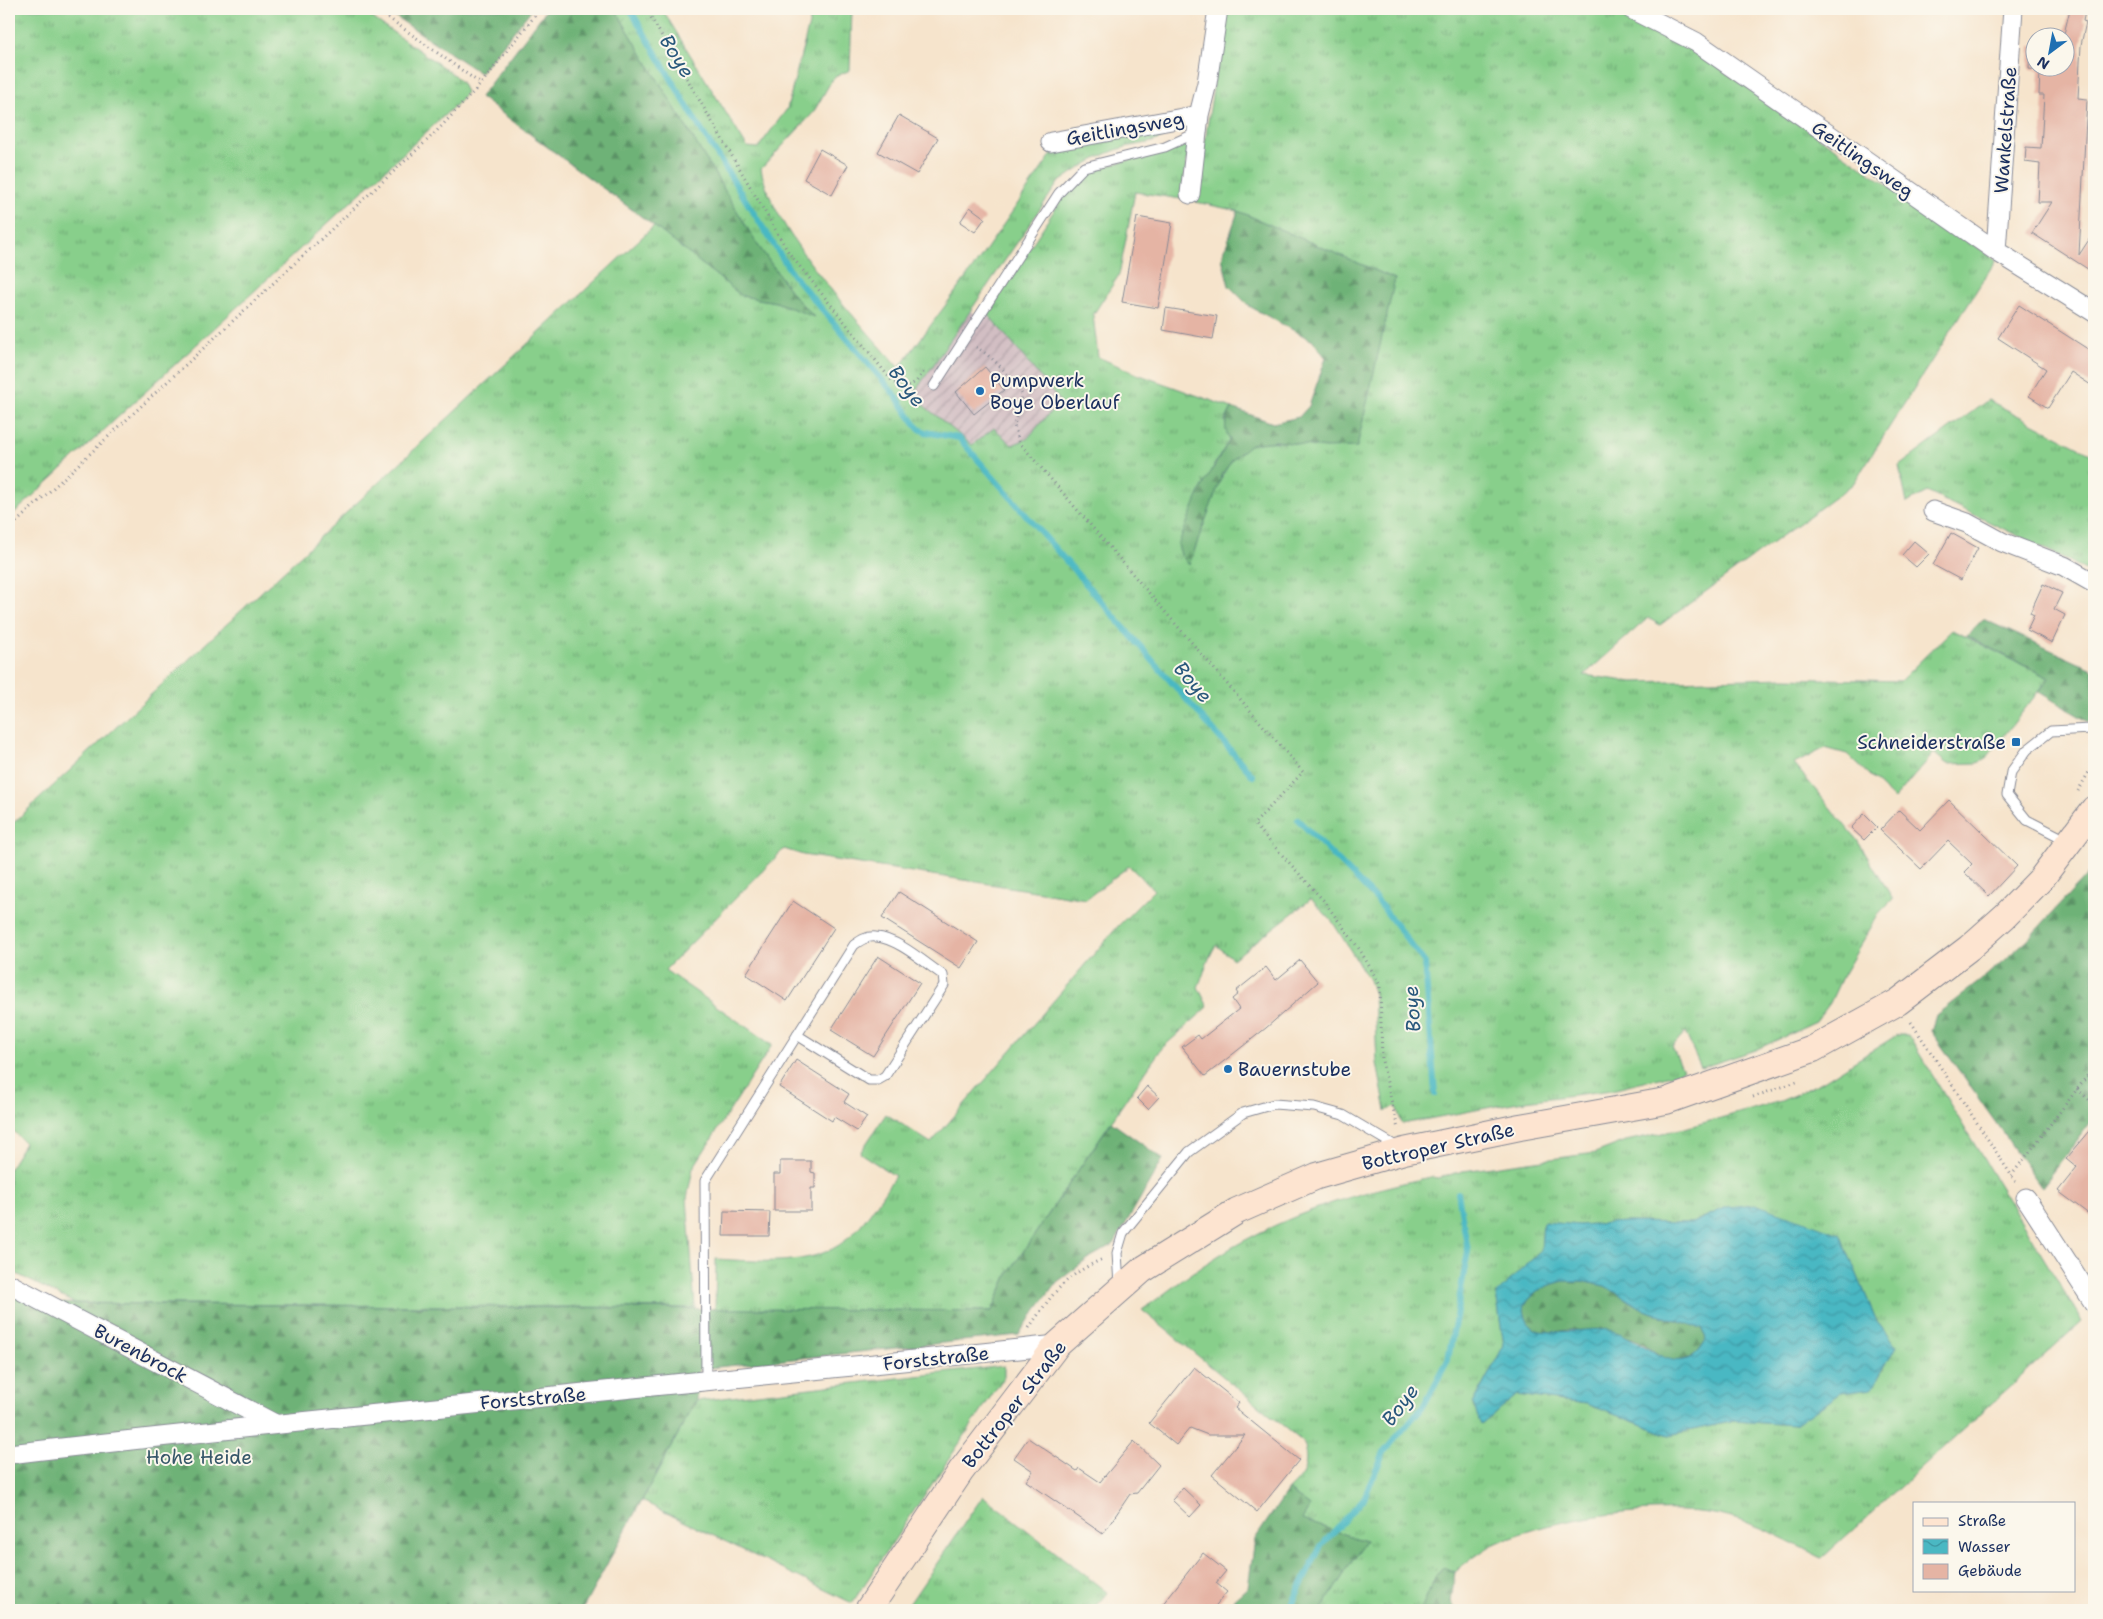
<svg xmlns="http://www.w3.org/2000/svg" width="2103" height="1619" font-family="'Shantell Sans',sans-serif">
  <defs>
    <pattern id="industrial-furrows" width="10" height="10" patternUnits="userSpaceOnUse" patternTransform="scale(1.25)"><rect width="10" height="10" fill="#d2bec3"/><path d="M-1 1l2-2M0 10L10 0M9 11l2-2" fill="none" stroke="#aa9ba2"/></pattern>
    <pattern id="grass-tufts" width="24" height="20" patternUnits="userSpaceOnUse" patternTransform="scale(1.25)"><rect width="24" height="20" fill="#88cf8b"/><path d="M3 7l-1-3M5 7V3M7 7l1-3M15 17l-1-3M17 17v-4M19 17l1-3" fill="none" stroke="#6ea875"/></pattern>
    <pattern id="forest-firs" width="22" height="20" patternUnits="userSpaceOnUse" patternTransform="scale(1.25)"><rect width="22" height="20" fill="#6eb277"/><path d="M5 1l3.5 6h-7zM16 11l3.5 6h-7z" fill="#5a9165"/></pattern>
    <pattern id="water-waves" width="16" height="10" patternUnits="userSpaceOnUse" patternTransform="scale(1.25)"><rect width="16" height="10" fill="#4ab8c3"/><path d="M0 5q4-4 8 0t8 0" fill="none" stroke="#3d96a2"/></pattern>
  </defs>
  <rect width="100%" height="100%" fill="#fbf7ec"/>
  <filter id="ink" filterUnits="userSpaceOnUse"><feTurbulence type="fractalNoise" baseFrequency=".02" numOctaves="2"/><feDisplacementMap in="SourceGraphic" scale="10" xChannelSelector="R" yChannelSelector="G"/><feConvolveMatrix kernelMatrix="1 2 1 2 8 2 1 2 1" color-interpolation-filters="sRGB"/></filter>
  <filter id="wash" filterUnits="userSpaceOnUse"><feTurbulence type="fractalNoise" baseFrequency=".0096" numOctaves="4" result="noise"/><feDisplacementMap in="SourceGraphic" scale="20" xChannelSelector="R" yChannelSelector="G"/><feGaussianBlur stdDeviation="1.12" result="paint"/><feColorMatrix in="noise" values="0 0 0 0 0 0 0 0 0 0 0 0 0 0 0 0 0 1.4 0 .05"/><feComposite in="paint" operator="in"/></filter>
  <g filter="url(#wash)">
    <rect width="100%" height="100%" fill="#f6e4cc"/>
    <!-- industrial -->
    <path fill="url(#industrial-furrows)" d="M970 310 982 320 987 313 1060 401 1027 439 1012 445H972L912 397Z"/>
    <!-- grass -->
    <path fill="url(#grass-tufts)" stroke="#527f74" fill-rule="evenodd" d="M9 9H360L454 75 461 82 466 92 461 100 9 518Z
      M615 9H662L747 147 758 148 787 109 813 9H852L850 70 833 78 813 113 761 169C774 234 856 318 899 368L979 260 1056 148 1170 129C1163 144 1141 143 1126 147 1100 154 1079 168 1058 183L912 396 972 445 994 428 1012 445 1027 439 1060 401 987 313 1061 200 1076 183 1095 169 1189 145 1181 199 1135 192 1119 275 1093 315 1098 357 1137 374 1232 408 1225 421 1230 439 1214 465 1189 564C1202 536 1220 452 1252 444 1276 438 1302 445 1326 448L1395 279 1238 211 1196 202 1225 9H1610C1649 23 1683 45 1718 67L1996 260 1853 484 1660 625 1648 618 1584 675 1633 682 1786 678 1900 681 1952 630 2049 678 1985 760 1977 763 1947 764 1934 753 1894 799 1847 754 1825 748 1794 764 1857 840 1893 899 1880 912 1843 975 1830 1003 1816 1022 1755 1050 1701 1068 1685 1032 1672 1047 1683 1070 1675 1074 1612 1090 1518 1102 1402 1124 1396 1106 1386 1111 1377 1063 1374 995 1369 980 1332 921 1311 899 1233 959 1216 945C1207 959 1205 972 1198 987L1208 1007 1162 1048 1131 1092 1008 1274 992 1311 715 1309 716 1259C756 1261 812 1268 846 1240 866 1223 880 1198 895 1176L860 1153 886 1114 931 1143 1119 925 1154 890 1129 866 1086 899 803 855 784 849 665 970 772 1045 693 1168 687 1198 695 1308 74 1303 9 1270V1169L25 1143 9 1127V827L654 226 742 296 776 302 813 316 794 296 757 244Z
      M1988 400 2094 455V575L2066 559 1927 492 1907 503 1899 466Z
      M1897 1035H1908L2082 1321 1822 1558C1790 1542 1756 1523 1720 1515 1658 1503 1557 1517 1499 1542 1484 1548 1469 1562 1455 1572L1442 1568 1436 1575 1421 1610H1321L1365 1541 1301 1520 1310 1506 1288 1490C1306 1473 1309 1466 1303 1442L1142 1310C1163 1295 1183 1279 1204 1265 1272 1219 1351 1193 1431 1177L1438 1178 1463 1171 1595 1153 1626 1141 1685 1128 1781 1101 1822 1082ZM1727 1207 1840 1234 1877 1322 1896 1346 1872 1389 1841 1393 1795 1425 1734 1421 1669 1435 1587 1404 1517 1395 1481 1425 1473 1404 1504 1345 1496 1294 1541 1251 1543 1222 1579 1225 1626 1222 1692 1223Z
      M1004 1366V1377L852 1603 642 1501 696 1401Z
      M983 1496 1108 1593 1093 1610H905Z"/>
    <!-- forest -->
    <path fill="url(#forest-firs)" stroke="#44706a" d="M384 9H532L480 73Z
      M547 9H615L757 244 794 296 814 317 776 302 742 296 654 226 480 97Z
      M1238 211 1395 279 1357 447 1326 448 1276 441 1251 444 1233 459 1223 473 1189 565 1181 555 1178 545 1200 491 1230 439C1222 428 1226 419 1232 408L1273 423 1299 417 1309 406 1326 358 1313 341 1249 306 1229 286 1222 258Z
      M1983 619 2094 670V725L2039 692 2049 678 1967 636Z
      M2094 868V1118L2041 1187 1931 1031 1936 1015 1980 981 2027 940Z
      M1111 1122 1163 1159 1114 1244 1091 1257 1057 1282 1018 1335 699 1369 696 1401 582 1610H9V1291L32 1303 992 1311 1008 1274Z
      M1563 1281H1582L1605 1286 1645 1310 1702 1328 1707 1338C1702 1347 1696 1356 1686 1359 1663 1366 1652 1347 1634 1339 1622 1334 1587 1331 1573 1330 1559 1329 1545 1338 1532 1328 1526 1322 1525 1314 1523 1307 1534 1291 1545 1286 1563 1281Z
      M1288 1490 1310 1506 1302 1520 1365 1541 1321 1610H1222L1248 1587 1255 1539Z
      M1443 1567 1455 1572 1451 1602 1456 1610H1421L1436 1575Z"/>
    <!-- water -->
    <path fill="url(#water-waves)" stroke="#327490" fill-rule="evenodd" d="M1755 1204 1840 1234 1877 1322 1896 1346 1872 1389 1841 1393 1795 1425 1734 1421 1669 1435 1587 1404 1517 1395 1481 1425 1473 1404 1504 1345 1496 1294 1541 1251 1543 1222 1579 1225 1626 1222 1692 1223 1727 1207ZM1563 1281H1582L1605 1286 1645 1310 1702 1328 1707 1338C1680 1391 1643 1335 1608 1330 1589 1327 1544 1337 1532 1328 1526 1322 1525 1314 1523 1307 1534 1291 1545 1286 1563 1281Z"/>
    <g fill="none" stroke-linecap="round" stroke-linejoin="round">
      <!-- stream -->
      <path stroke="#4ab8c3" stroke-width="6" d="M630 9 700 128 793 275 895 395 918 428 925 432 959 438 1253 776
        M1298 820 1377 900 1425 963 1435 1094
        M1289 1610 1321 1546 1364 1498 1384 1452 1424 1405 1448 1360 1468 1251 1458 1193"/>
    </g>
    <g id="blocks">
      <!-- building -->
      <path fill="#e5b4a4" d="M2070 9 2085 12 2083 21 2086 22 2081 45 2078 98 2087 99 2079 255 2094 232V273L2032 233 2052 202H2038L2040 164 2025 162 2026 147 2041 148 2044 95H2039L2040 70 2029 69 2030 46H2036V68H2066V38H2063Z
        M899 115 938 138 917 174 878 152Z
        M820 149 848 165 832 195 804 179Z
        M970 207 985 218 975 232 960 222Z
        M1137 217 1172 223 1158 308 1122 302Z
        M2019 305 2094 353V387L2071 372 2048 408 2029 396 2046 369 1998 338Z
        M1166 308 1217 316 1213 339 1163 330Z
        M985 367 1004 390 974 414 956 392Z
        M1951 533 1978 548 1961 580 1933 565Z
        M1914 541 1929 554 1916 567 1902 555Z
        M2043 584 2062 593 2054 609 2065 615 2052 643 2027 630 2034 615 2030 613Z
        M1949 800 2017 866 1989 896 1964 872 1972 864 1948 841 1921 869 1880 830 1899 810 1920 830Z
        M1864 814 1877 827 1864 840 1851 828Z
        M899 892 978 942 961 968 882 918Z
        M793 901 834 928 787 1001 746 974Z
        M878 956 920 983 873 1056 831 1030Z
        M1300 960 1318 982 1266 1028 1205 1076 1182 1047 1198 1035 1201 1039 1239 1009 1232 999 1238 994 1236 991 1266 967 1276 980Z
        M796 1060 849 1094 844 1102 867 1117 857 1131 834 1117 832 1121 779 1087Z
        M1147 1086 1159 1097 1148 1109 1137 1098Z
        M2094 1125V1218L2058 1191 2077 1167 2066 1158Z
        M780 1161H811V1172L815 1173V1188H811V1211H774V1174H780Z
        M724 1211 770 1212 769 1236H723Z
        M1194 1367 1239 1403 1235 1408 1299 1460 1257 1512 1212 1475 1245 1435H1208L1190 1428 1176 1445 1149 1423Z
        M1028 1438 1077 1471 1079 1468 1100 1482 1134 1441 1159 1465 1137 1493 1130 1494 1103 1534 1026 1481 1033 1471 1014 1458Z
        M1183 1488 1201 1505 1190 1517 1172 1500Z
        M1203 1553 1226 1571 1216 1583 1227 1592 1212 1610H1158Z"/>
    </g>
  </g>
  <g filter="url(#ink)">
    <use href="#blocks" fill-opacity="0" stroke="#888a95" stroke-width="1"/>
    <g fill="none" stroke-linecap="round" stroke-linejoin="round">
      <defs>
        <path id="service" d="M934 386 1059 193 1084 167 1165 147 1196 133
          M2068 841 2027 820 2007 795 2011 772 2027 750 2051 731 2091 729 2094 731
          M1119 1285 1117 1253 1123 1233 1189 1152 1243 1113 1274 1104 1314 1107 1343 1115 1399 1148
          M706 1381 705 1181 854 945C861 940 867 936 876 937 897 938 925 963 943 975L944 985 885 1076 878 1080H869L797 1035"/>
        <path id="minor" d="M1631 9 1696 42 1996 251 2094 312
          M1051 142 1199 115 1207 83 1218 9
          M1190 194 1199 115
          M1996 251 2013 9
          M1933 511 1967 523 2002 542 2064 566 2094 583
          M2026 1198 2094 1303
          M9 1284 273 1423
          M9 1454C358 1413 708 1382 1057 1345"/>
        <path id="secondary" d="M868 1610 961 1471 1057 1345 1142 1270 1237 1211 1317 1176 1404 1151 1520 1127 1666 1101 1813 1049 1898 1002 1969 948 2005 916 2041 879 2094 809"/>
      </defs>
      <!-- service casing -->
      <use href="#service" stroke="#888a95" stroke-width="11"/>
      <!-- minor casing -->
      <use href="#minor" stroke="#888a95" stroke-width="21"/>
      <!-- secondary casing -->
      <use href="#secondary" stroke="#888a95" stroke-width="28"/>
      <!-- path -->
      <path stroke="#888a95" stroke-width="3" stroke-dasharray="1 4" stroke-linecap="butt" d="M376 9 481 84
        M646 9 789 253 893 382 906 387 916 382 925 370
        M976 347C994 358 1011 376 1022 394L1014 425 1019 442 1303 772 1254 824 1323 900 1360 950 1380 985 1382 1061 1398 1129
        M9 529 435 133 481 84 540 9
        M2078 791 2094 763
        M1911 1022 2017 1184
        M2077 1089 2094 1104
        M1753 1097 1799 1081
        M2011 1176 2094 1067
        M1029 1328C1052 1294 1065 1275 1103 1259"/>
      <!-- service -->
      <use href="#service" stroke="#fff" stroke-width="9"/>
      <!-- minor -->
      <use href="#minor" stroke="#fff" stroke-width="19"/>
      <!-- secondary -->
      <use href="#secondary" stroke="#fde4d0" stroke-width="26"/>
    </g>
  </g>
  <!-- markers -->
  <g fill="#1f6fb2" stroke="#fbf7ec" stroke-width="2">
    <circle cx="980" cy="391" r="5"/>
    <rect x="2011" y="737" width="10" height="10" rx="2.5"/>
    <circle cx="1228" cy="1069" r="5"/>
  </g>
  <g text-anchor="middle" stroke-width="4" stroke-linejoin="round" paint-order="stroke">
    <!-- street labels -->
    <g font-size="19" fill="#1b2f5e" stroke="#fbf7ec">
      <text transform="translate(1125 128) rotate(-10)" y="7">Geitlingsweg</text>
      <text transform="translate(2005 130) rotate(-86)" y="7">Wankelstraße</text>
      <text transform="translate(1863 159) rotate(35)" y="7">Geitlingsweg</text>
      <text transform="translate(1438 1146) rotate(-13)" y="7">Bottroper Straße</text>
      <text transform="translate(141 1353) rotate(28)" y="7">Burenbrock</text>
      <text transform="translate(936 1358) rotate(-6)" y="7">Forststraße</text>
      <text transform="translate(533 1398) rotate(-5)" y="7">Forststraße</text>
      <text transform="translate(1014 1404) rotate(-52)" y="7">Bottroper Straße</text>
    </g>
    <!-- poi labels -->
    <g font-size="19" fill="#1b2f5e" stroke="#fbf7ec" text-anchor="start">
      <text x="990" y="387">Pumpwerk<tspan x="990" dy="22">Boye Oberlauf</tspan></text>
      <text x="2006" y="749" text-anchor="end">Schneiderstraße</text>
      <text x="1238" y="1076">Bauernstube</text>
    </g>
    <!-- park labels -->
    <g font-size="19" fill="#365769" stroke="#fbf7ec">
      <text x="199" y="1464">Hohe Heide</text>
    </g>
    <!-- water labels -->
    <g font-size="20" font-style="italic" fill="#29587c" stroke="#fbf7ec">
      <text transform="translate(677 56) rotate(58)" y="7">Boye</text>
      <text transform="translate(907 386) rotate(52)" y="7">Boye</text>
      <text transform="translate(1193 682) rotate(49)" y="7">Boye</text>
      <text transform="translate(1412 1009) rotate(-94)" y="7">Boye</text>
      <text transform="translate(1400 1405) rotate(-53)" y="7">Boye</text>
    </g>
  </g>
  <!-- margin -->
  <rect width="2103" height="1619" fill="none" stroke="#fbf7ec" stroke-width="30"/>
  <!-- legend -->
  <rect x="1913" y="1502" width="162" height="90" fill="#fbf7ec" stroke="#a1a7b3"/>
  <rect x="1923" y="1518" width="25" height="8" fill="#fde4d0" stroke="#a1a7b3"/>
  <text x="1958" y="1526" font-size="15" fill="#1b2f5e">Straße</text>
  <rect x="1923" y="1539" width="25" height="15" fill="url(#water-waves)" stroke="#a1a7b3"/>
  <text x="1958" y="1552" font-size="15" fill="#1b2f5e">Wasser</text>
  <rect x="1923" y="1564" width="25" height="15" fill="#e5b4a4" stroke="#a1a7b3"/>
  <text x="1958" y="1576" font-size="15" fill="#1b2f5e">Gebäude</text>
  <!-- north arrow -->
  <g transform="translate(2050 52) rotate(212)"><circle r="24" fill="#fbf7ec" stroke="#a1a7b3"/>
  <path d="M0-4L9 19L0 12L-9 19Z" fill="#1f6fb2"/>
  <text y="-8" font-size="14" font-weight="bold" text-anchor="middle" fill="#1b2f5e">N</text>
  </g>
</svg>
